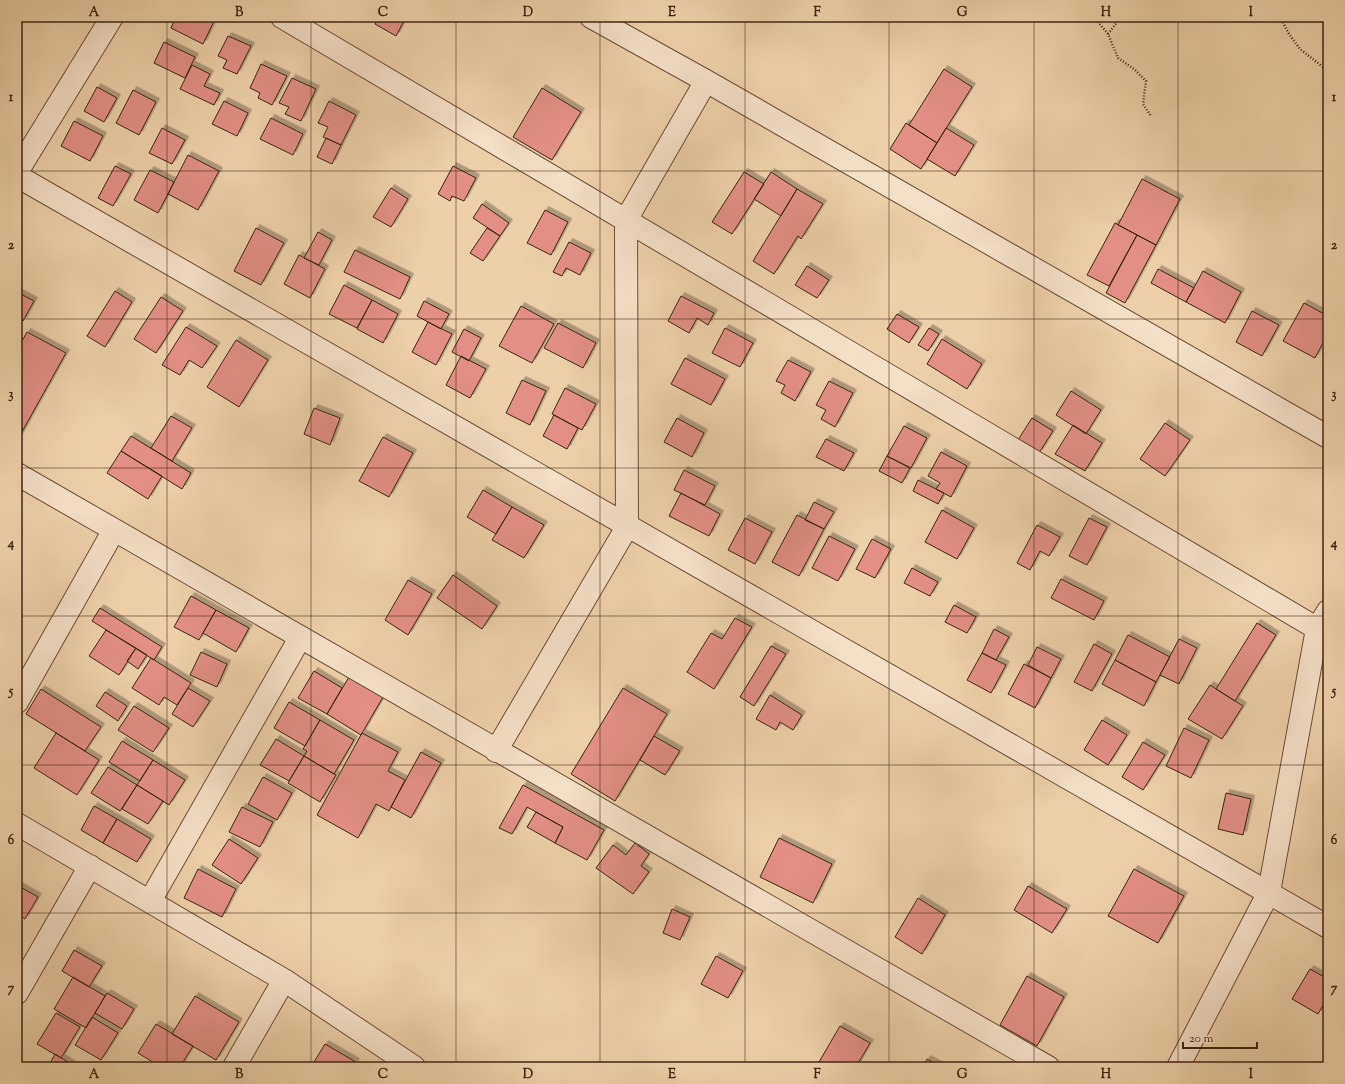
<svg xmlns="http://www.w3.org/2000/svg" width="1345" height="1084" font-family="'Sorts Mill Goudy',serif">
  <defs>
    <filter id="shadow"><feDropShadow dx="3.5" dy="-3.5" stdDeviation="0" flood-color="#0004"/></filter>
  </defs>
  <rect width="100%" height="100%" fill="#eed0a8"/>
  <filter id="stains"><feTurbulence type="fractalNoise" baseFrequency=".005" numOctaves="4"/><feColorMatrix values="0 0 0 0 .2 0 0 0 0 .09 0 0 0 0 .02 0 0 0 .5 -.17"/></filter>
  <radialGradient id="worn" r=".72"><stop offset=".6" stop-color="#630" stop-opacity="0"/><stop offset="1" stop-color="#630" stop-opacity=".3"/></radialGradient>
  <!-- building -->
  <path fill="#e29084" stroke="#3f2410" filter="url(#shadow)" d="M176 17H216L203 44 171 28Z
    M379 17H406L396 36 375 24Z
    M228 36 251 46 237 74 223 68 227 60 218 56Z
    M164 42 195 57 185 78 154 63Z
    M261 64 287 76 272 105 258 98 260 93 250 88Z
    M192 65 210 74 204 86 220 93 214 105 180 89Z
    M944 69 972 87 937 143 909 125Z
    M292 78 316 89 301 121 285 114 289 107 279 103Z
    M97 87 117 98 104 122 84 111Z
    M542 88 581 112 552 160 513 137Z
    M133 90 156 102 139 135 116 123Z
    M224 101 248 113 237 136 212 124Z
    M329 101 356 115 341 145 323 137 328 127 318 123Z
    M271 118 303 134 293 155 260 139Z
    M74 121 103 136 90 161 61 146Z
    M906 123 937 143 921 169 890 149Z
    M162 128 185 140 172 164 149 153Z
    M946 128 974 145 955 176 927 159Z
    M326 138 341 145 332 164 317 157Z
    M188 155 219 171 198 210 168 194Z
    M115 166 131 174 113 206 98 198Z
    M453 166 476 178 464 201 452 196 450 201 438 194Z
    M150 170 174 182 158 213 134 200Z
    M744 172 764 184 732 234 712 222Z
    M771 172 797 189 781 216 754 199Z
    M1142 179 1180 199 1156 245 1118 225Z
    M391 188 408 199 391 227 373 217Z
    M797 189 823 204 801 239 798 236 774 274 753 261Z
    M482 204 509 223 500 236 473 218Z
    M545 210 568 222 551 255 527 243Z
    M1115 223 1137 235 1109 286 1087 275Z
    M256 228 284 243 261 285 234 271Z
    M487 228 500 236 483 261 470 253Z
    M318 232 332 240 319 265 304 258Z
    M1137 235 1156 245 1125 303 1106 293Z
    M569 242 591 253 580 275 566 268 562 276 553 272Z
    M355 250 410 277 400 299 344 272Z
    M299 255 325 269 310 298 284 284Z
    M807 266 829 280 817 298 795 285Z
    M1158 269 1194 288 1186 302 1151 283Z
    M1203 271 1241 292 1225 323 1186 302Z
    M344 285 372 300 357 328 329 314Z
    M115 291 132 302 105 347 87 336Z
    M17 292 34 301 23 321 17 317Z
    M681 296 714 313 708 325 697 318 689 333 668 321Z
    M161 297 183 311 156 353 134 339Z
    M372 300 398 314 383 343 357 329Z
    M424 301 449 314 441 329 417 316Z
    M1304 303 1328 316V333L1315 358 1283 341Z
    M521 306 554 324 532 363 499 346Z
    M1252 311 1279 325 1262 356 1236 342Z
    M897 314 919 327 909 343 887 329Z
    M428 322 452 334 436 365 412 352Z
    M558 323 596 343 583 368 544 348Z
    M186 327 217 346 202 368 189 360 180 375 162 365Z
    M725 328 753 343 740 367 712 353Z
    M929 328 939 334 928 351 918 345Z
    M464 329 481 338 469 361 452 352Z
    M27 332 66 353 23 430 17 426V350Z
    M942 339 982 364 967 389 927 364Z
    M236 340 268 360 239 407 207 387Z
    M461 356 486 369 470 398 446 385Z
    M685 358 725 379 711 405 671 384Z
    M788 360 811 372 795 401 781 393 785 385 776 381Z
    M522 380 546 391 530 425 506 413Z
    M829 381 853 393 835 427 821 419 826 410 816 405Z
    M565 388 596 404 582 430 552 414Z
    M1071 391 1101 410 1086 434 1056 415Z
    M314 408 340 418 330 445 304 434Z
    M554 415 578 428 567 449 543 436Z
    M171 416 192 428 172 461 151 448Z
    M677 418 704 433 692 457 664 442Z
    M1032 418 1053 431 1039 453 1018 440Z
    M1165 423 1190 440 1165 476 1140 459Z
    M1073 425 1102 443 1085 471 1055 454Z
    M17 426 23 430 17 441Z
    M904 426 927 438 911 468 887 456Z
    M131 436 191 473 182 489 121 451Z
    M383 437 413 453 389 497 359 481Z
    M826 439 854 453 844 471 816 457Z
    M121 451 162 476 148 499 107 473Z
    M941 452 967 466 951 497 936 489 940 483 928 476Z
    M887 456 910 468 902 483 879 471Z
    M684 470 715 486 705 505 674 490Z
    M918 480 944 493 938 504 913 491Z
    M483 490 512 507 496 534 467 517Z
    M681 493 720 514 709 536 669 516Z
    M814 502 834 512 824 529 805 520Z
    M512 507 544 525 524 558 492 540Z
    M942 510 974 528 957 559 925 542Z
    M797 515 824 529 799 576 772 562Z
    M745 518 772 532 755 564 728 550Z
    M1089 518 1107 527 1087 565 1069 556Z
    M1037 525 1060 537 1049 556 1040 551 1030 570 1017 563Z
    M829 536 855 549 838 581 812 568Z
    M872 539 891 549 875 578 856 569Z
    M912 568 938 582 930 596 904 583Z
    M453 575 497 606 482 629 437 598Z
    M1061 579 1104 601 1094 620 1051 598Z
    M408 580 432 594 408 635 385 620Z
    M191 596 216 610 199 640 174 627Z
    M954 605 976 617 967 633 945 622Z
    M100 608 162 647 154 660 92 621Z
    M216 610 249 628 236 652 203 633Z
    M735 618 752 627 714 689 687 672 711 633 722 639Z
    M1257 623 1276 635 1235 701 1216 689Z
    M994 629 1009 637 996 660 982 653Z
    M106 630 136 648 119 675 89 656Z
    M1128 635 1170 657 1156 682 1115 660Z
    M1179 639 1197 648 1179 684 1160 675Z
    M1094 644 1112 654 1092 691 1074 682Z
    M771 646 786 654 754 706 740 697Z
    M1037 647 1061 659 1051 678 1028 665Z
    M136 648 147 655 138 669 127 661Z
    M201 652 227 664 217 687 190 675Z
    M982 653 1006 665 991 693 967 680Z
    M151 658 191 683 177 705 164 697 159 705 132 688Z
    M1115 660 1156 682 1144 706 1102 684Z
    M1024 664 1051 678 1035 708 1008 694Z
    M314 671 342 688 327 714 298 698Z
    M349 677 383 697 361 735 327 714Z
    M1210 685 1243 706 1222 739 1188 719Z
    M188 688 210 701 193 727 172 714Z
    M623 688 667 714 615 801 571 774Z
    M41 689 101 727 85 751 26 714Z
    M105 692 127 706 118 721 96 706Z
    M770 695 802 715 793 730 780 722 776 730 756 719Z
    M289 702 320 720 305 746 274 728Z
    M134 706 169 728 153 752 118 730Z
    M320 720 354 740 334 774 304 756 307 751 303 749Z
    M1102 720 1127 735 1108 765 1084 750Z
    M1184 728 1209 740 1191 778 1166 766Z
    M56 733 99 760 77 795 34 768Z
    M362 733 398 752 388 771 405 780 389 811 376 804 358 838 317 815Z
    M654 736 680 751 665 775 640 760Z
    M276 739 304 756 289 781 260 765Z
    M122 741 153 760 140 781 109 762Z
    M1143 742 1165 755 1143 790 1122 777Z
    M421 752 441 763 411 818 391 807Z
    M304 756 336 775 320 802 288 783Z
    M153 760 185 780 169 805 137 785Z
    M108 767 137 785 120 811 91 793Z
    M263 777 292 793 277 820 248 804Z
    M137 785 163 801 148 824 122 809Z
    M523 785 604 830 587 860 555 843 563 827 527 807 512 834 499 828Z
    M1226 793 1251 799 1243 835 1218 829Z
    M94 806 117 819 103 843 81 830Z
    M242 807 273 822 260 847 229 832Z
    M536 812 563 827 555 843 527 827Z
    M117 819 151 839 137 862 103 843Z
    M779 838 832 864 813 903 760 877Z
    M229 839 258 858 241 884 212 865Z
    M635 843 649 854 641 866 649 872 633 894 596 868 613 845 626 855Z
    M198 869 236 889 222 917 184 898Z
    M1134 869 1184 896 1158 943 1108 916Z
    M17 885 38 897 25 919 17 914Z
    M1028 886 1067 909 1052 933 1014 910Z
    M918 898 945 915 922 954 895 937Z
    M672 909 690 917 680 940 663 933Z
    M74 950 102 966 89 987 62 971Z
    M716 956 743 971 728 998 701 984Z
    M1310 969 1328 979V997L1318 1014 1292 999Z
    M1027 976 1064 997 1037 1046 1000 1025Z
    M73 977 105 996 86 1028 54 1009Z
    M107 993 134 1009 122 1029 95 1013Z
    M195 996 239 1022 216 1060 172 1034Z
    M56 1013 80 1027 61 1058 37 1044Z
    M92 1017 118 1033 101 1060 75 1045Z
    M156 1024 193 1046 180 1067H161L138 1053Z
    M840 1026 870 1043 856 1067H827L819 1062Z
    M325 1044 356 1062 353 1067H311Z
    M55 1054 76 1067H48Z
    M927 1059 942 1067H923Z"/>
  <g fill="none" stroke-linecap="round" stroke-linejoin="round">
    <defs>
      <path id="minor" d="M282 17 1328 635
        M591 17 706 81 1328 437
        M17 172 112 17
        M17 176 1328 927
        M17 474 1048 1067
        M17 702 114 530
        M496 751 627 527 626 220 706 81
        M17 824 284 980 414 1067
        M150 901 300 638
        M17 993 90 866
        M234 1067 284 980
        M1178 1067 1269 892 1317 629 1328 611"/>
    </defs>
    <!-- minor casing -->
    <use href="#minor" stroke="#6b4f36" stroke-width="24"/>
    <!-- path -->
    <path stroke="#3f2410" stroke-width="2.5" stroke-dasharray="1 2" stroke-linecap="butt" d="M1094 17 1108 34 1118 58 1134 69 1146 81 1143 104 1151 116
      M1280 17 1289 34 1300 49 1328 71
      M1108 34 1121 17"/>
    <!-- minor -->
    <use href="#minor" stroke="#f4e0c6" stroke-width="22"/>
  </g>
  <!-- grid -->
  <path fill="none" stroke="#3f2410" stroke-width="1" stroke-opacity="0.55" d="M167 17V1067M311 17V1067M456 17V1067M600 17V1067M745 17V1067M889 17V1067M1034 17V1067M1178 17V1067M17 171H1328M17 319H1328M17 468H1328M17 616H1328M17 765H1328M17 913H1328"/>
  <!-- margin -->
  <rect width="1345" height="1084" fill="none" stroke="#eed0a8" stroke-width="44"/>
  <!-- scale -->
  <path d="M1183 1042v6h74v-6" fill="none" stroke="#3f2410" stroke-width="2"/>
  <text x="1189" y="1042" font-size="12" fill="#3f2410" stroke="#f4e0c6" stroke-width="3" paint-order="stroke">20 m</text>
  <rect x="22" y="22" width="1301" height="1040" fill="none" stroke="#3f2410" stroke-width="1.5"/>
  <g font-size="13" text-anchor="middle" font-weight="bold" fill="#3f2410">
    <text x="94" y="16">A</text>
    <text x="239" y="16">B</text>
    <text x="383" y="16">C</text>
    <text x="528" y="16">D</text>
    <text x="672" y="16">E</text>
    <text x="817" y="16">F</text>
    <text x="962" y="16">G</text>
    <text x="1106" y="16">H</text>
    <text x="1251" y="16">I</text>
    <text x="11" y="101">1</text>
    <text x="1334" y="101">1</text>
    <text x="11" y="249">2</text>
    <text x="1334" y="249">2</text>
    <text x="11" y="398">3</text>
    <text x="1334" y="398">3</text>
    <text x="11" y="547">4</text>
    <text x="1334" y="547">4</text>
    <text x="11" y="695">5</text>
    <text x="1334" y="695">5</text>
    <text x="11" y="844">6</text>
    <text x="1334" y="844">6</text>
    <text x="11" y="992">7</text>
    <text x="1334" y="992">7</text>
    <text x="94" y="1078">A</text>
    <text x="239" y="1078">B</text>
    <text x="383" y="1078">C</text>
    <text x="528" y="1078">D</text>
    <text x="672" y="1078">E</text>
    <text x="817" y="1078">F</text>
    <text x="962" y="1078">G</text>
    <text x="1106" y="1078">H</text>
    <text x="1251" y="1078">I</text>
  </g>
  <rect width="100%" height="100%" filter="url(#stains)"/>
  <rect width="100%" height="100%" fill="url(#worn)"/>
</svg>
